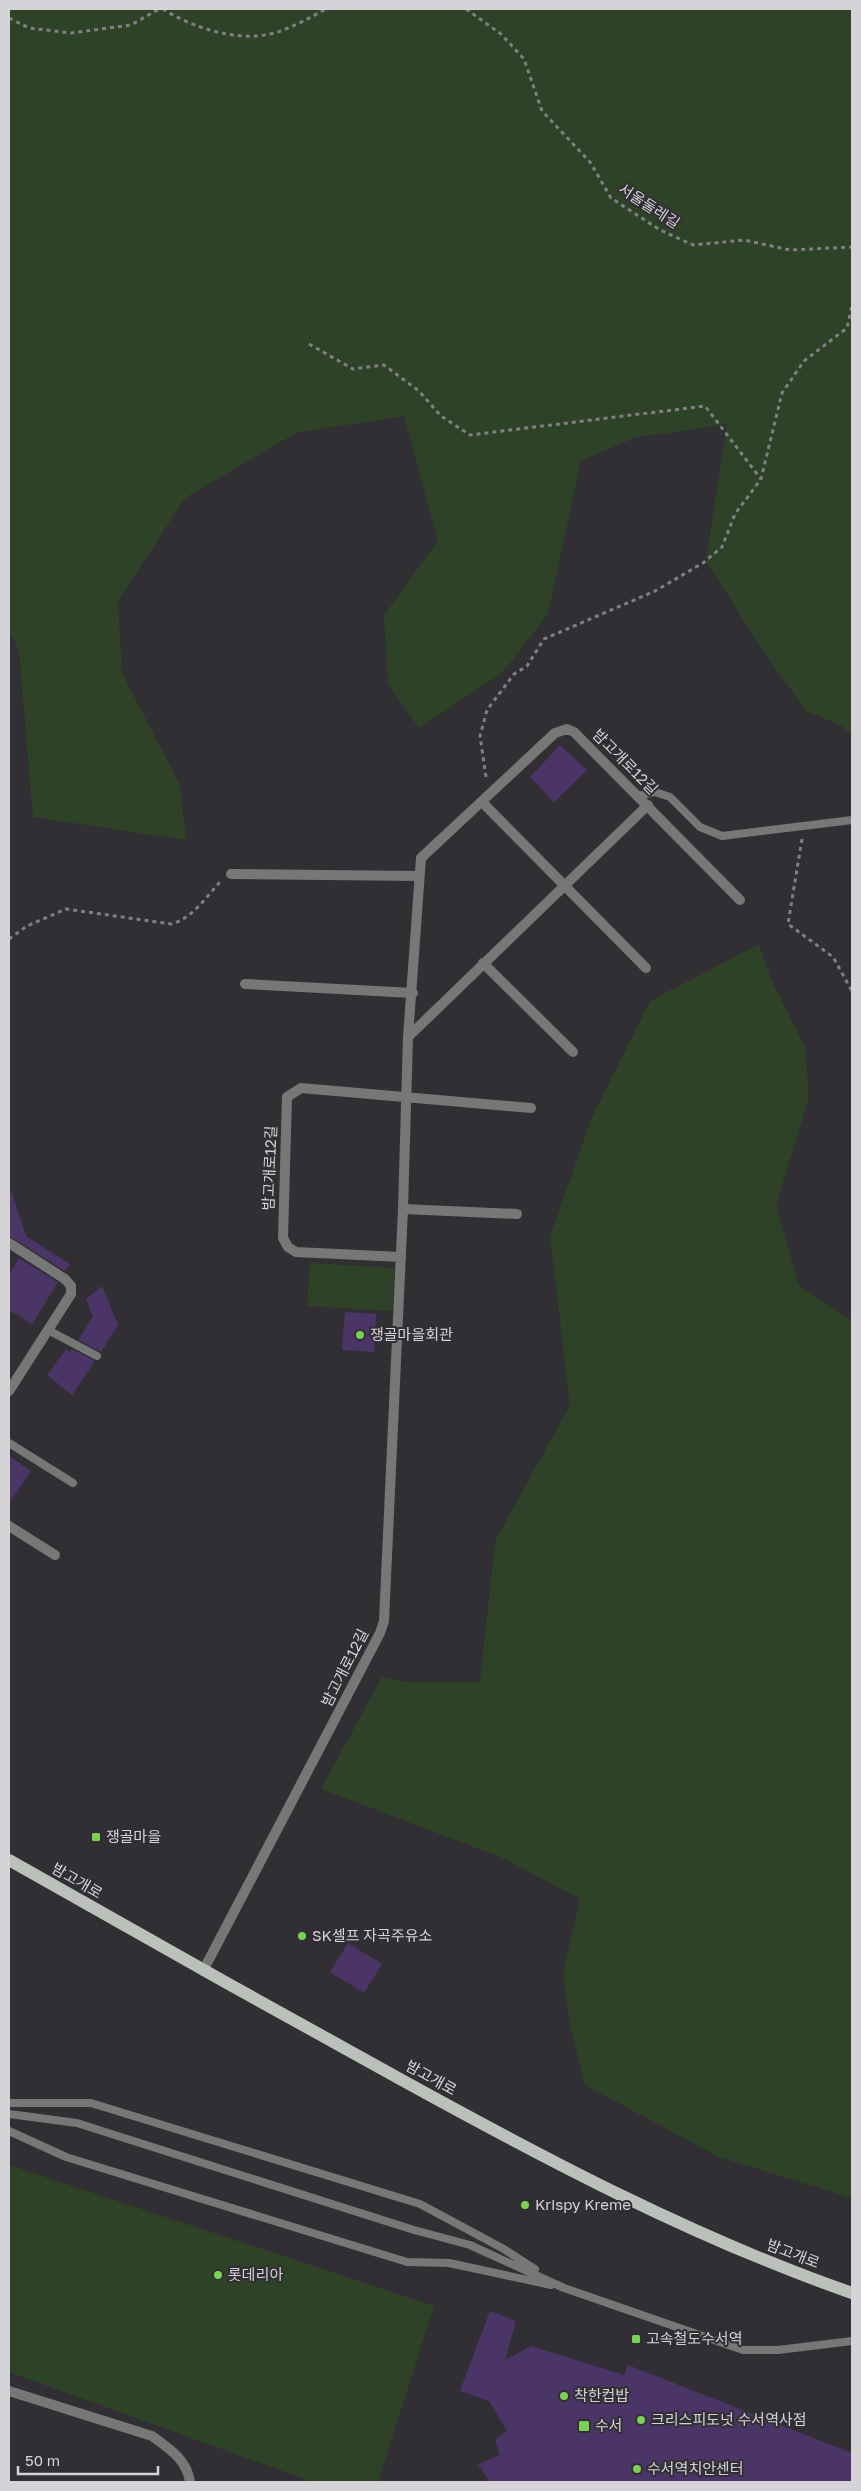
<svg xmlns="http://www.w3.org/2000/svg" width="861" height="2491" font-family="'Golos Text','Noto Sans KR',sans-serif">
  <rect width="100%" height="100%" fill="#312f34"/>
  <!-- green -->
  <path fill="#2d4226" d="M9 9H852V735L840 725 806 711 763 651 706 561 727 424 634 438 581 461 548 614 503 672 419 728 388 684 384 615 438 541 404 416 296 433 185 498 118 601 122 673 180 785 186 840 33 817 19 650 9 631Z
    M759 944 771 979 805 1047 809 1098 776 1205 799 1286 852 1321V2198L719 2157 585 2085 570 2024 563 1973 580 1899 503 1858 321 1789 382 1677 407 1682H480L495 1541 570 1405 550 1236 592 1117 650 1001Z
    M310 1263 395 1268 392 1311 307 1306Z
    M9 2165 434 2306 378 2482H313L9 2372Z"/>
  <!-- building -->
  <path fill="#4b3566" d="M560 745 587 770 554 802 530 777Z
    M9 1193H12L26 1236 70 1264 65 1271 9 1236Z
    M19 1258 58 1282 32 1324 9 1310V1275Z
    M102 1286 118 1325 101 1352 78 1340 93 1317 86 1299Z
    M345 1312 376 1314 374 1352 342 1350Z
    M66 1349 70 1352 72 1349 95 1361 72 1395 47 1375Z
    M9 1456 31 1471 9 1503Z
    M348 1943 382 1964 364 1993 330 1972Z
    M490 2311 516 2321 505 2360 531 2346 624 2375 628 2365 852 2453V2482H490L478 2464 500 2455 495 2440 507 2431 489 2401 460 2391Z"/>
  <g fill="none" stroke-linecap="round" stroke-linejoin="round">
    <!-- path -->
    <path stroke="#817f84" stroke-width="3" stroke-dasharray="4 4" stroke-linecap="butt" d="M163 9C191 27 236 42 270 34 289 30 309 18 326 9
      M466 9 501 34 524 59 542 111 590 162 611 198 660 230 693 245 744 240 790 250 852 247
      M9 18 29 28 71 33 131 25 159 9
      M309 344 353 369 384 365 419 391 441 416 470 435 705 406 761 479
      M486 777 480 736 487 710 514 674 527 666 544 639 655 591 703 563 722 547 735 514 761 479 782 393 804 361 847 328 852 305
      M802 839 788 924 833 957 852 991
      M9 939 27 926 66 909 171 924C192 919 206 897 220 882"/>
    <!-- lane -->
    <path stroke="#767876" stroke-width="8" d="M638 796 655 792 670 797 700 827 722 836 852 820
      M48 1330 97 1356
      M9 1443 73 1483
      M9 2103H91L420 2204 502 2248 535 2269
      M9 2114 77 2123 414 2230 470 2245 564 2288 743 2350H778L852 2341
      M9 2131 66 2157 407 2262 449 2263 551 2285"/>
    <!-- street -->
    <path stroke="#767876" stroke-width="10" d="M482 802 646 968
      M231 874 419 876
      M483 963 573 1052
      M245 984 413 993
      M408 1037 648 805
      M403 1209 517 1214
      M9 1243 65 1279 71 1286V1294L9 1391
      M401 1257 296 1252 288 1247 283 1238 287 1097 301 1088 531 1108
      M9 1526 55 1555
      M203 1971 380 1633 384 1621 403 1209 408 1037 421 858 555 733 567 729 574 732 740 900
      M9 2391 152 2436C170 2449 187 2460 190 2482"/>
    <!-- primary -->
    <path stroke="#bcc0bb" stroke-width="12" d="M9 1860C139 1934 269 2007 400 2079 547 2160 694 2238 852 2293"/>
  </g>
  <!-- markers -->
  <g fill="#7ad156" stroke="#312f34" stroke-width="2">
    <circle cx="360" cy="1335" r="5"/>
    <rect x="91" y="1832" width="10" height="10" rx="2.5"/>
    <circle cx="302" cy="1936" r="5"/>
    <circle cx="525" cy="2205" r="5"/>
    <circle cx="218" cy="2275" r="5"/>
    <rect x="631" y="2334" width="10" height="10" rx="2.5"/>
    <circle cx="564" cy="2396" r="5"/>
    <circle cx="641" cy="2420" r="5"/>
    <rect x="578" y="2420" width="12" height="12" rx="2.5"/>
    <circle cx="637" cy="2469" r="5"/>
  </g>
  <g text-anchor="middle" stroke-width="4" stroke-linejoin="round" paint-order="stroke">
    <!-- street labels -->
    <g font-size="15" fill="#d5d3d7" stroke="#312f34">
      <text transform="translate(649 206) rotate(33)" y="5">서울둘레길</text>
      <text transform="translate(625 762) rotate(45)" y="5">밤고개로12길</text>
      <text transform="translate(270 1168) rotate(-88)" y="5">밤고개로12길</text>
      <text transform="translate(345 1668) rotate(-63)" y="5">밤고개로12길</text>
      <text transform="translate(77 1881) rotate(30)" y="5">밤고개로</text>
      <text transform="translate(431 2078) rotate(29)" y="5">밤고개로</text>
      <text transform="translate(793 2254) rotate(21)" y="5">밤고개로</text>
    </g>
    <!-- poi labels -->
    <g font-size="15" fill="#d5d3d7" stroke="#312f34" text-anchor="start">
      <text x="370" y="1340">쟁골마을회관</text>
      <text x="106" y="1842">쟁골마을</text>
      <text x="312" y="1941">SK셀프 자곡주유소</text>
      <text x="535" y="2210">Krispy Kreme</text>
      <text x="228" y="2280">롯데리아</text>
      <text x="646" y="2344">고속철도수서역</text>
      <text x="574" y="2401">착한컵밥</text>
      <text x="651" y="2425">크리스피도넛 수서역사점</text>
      <text x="595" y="2431">수서</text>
      <text x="647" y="2474">수서역치안센터</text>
    </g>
  </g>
  <!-- border -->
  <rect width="861" height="2491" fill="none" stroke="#d5d3d7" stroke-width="20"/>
  <!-- scale -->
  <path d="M18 2466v8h140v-8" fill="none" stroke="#d5d3d7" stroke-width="2.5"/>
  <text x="25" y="2466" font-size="15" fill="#d5d3d7" stroke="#312f34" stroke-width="4" paint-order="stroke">50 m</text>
</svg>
